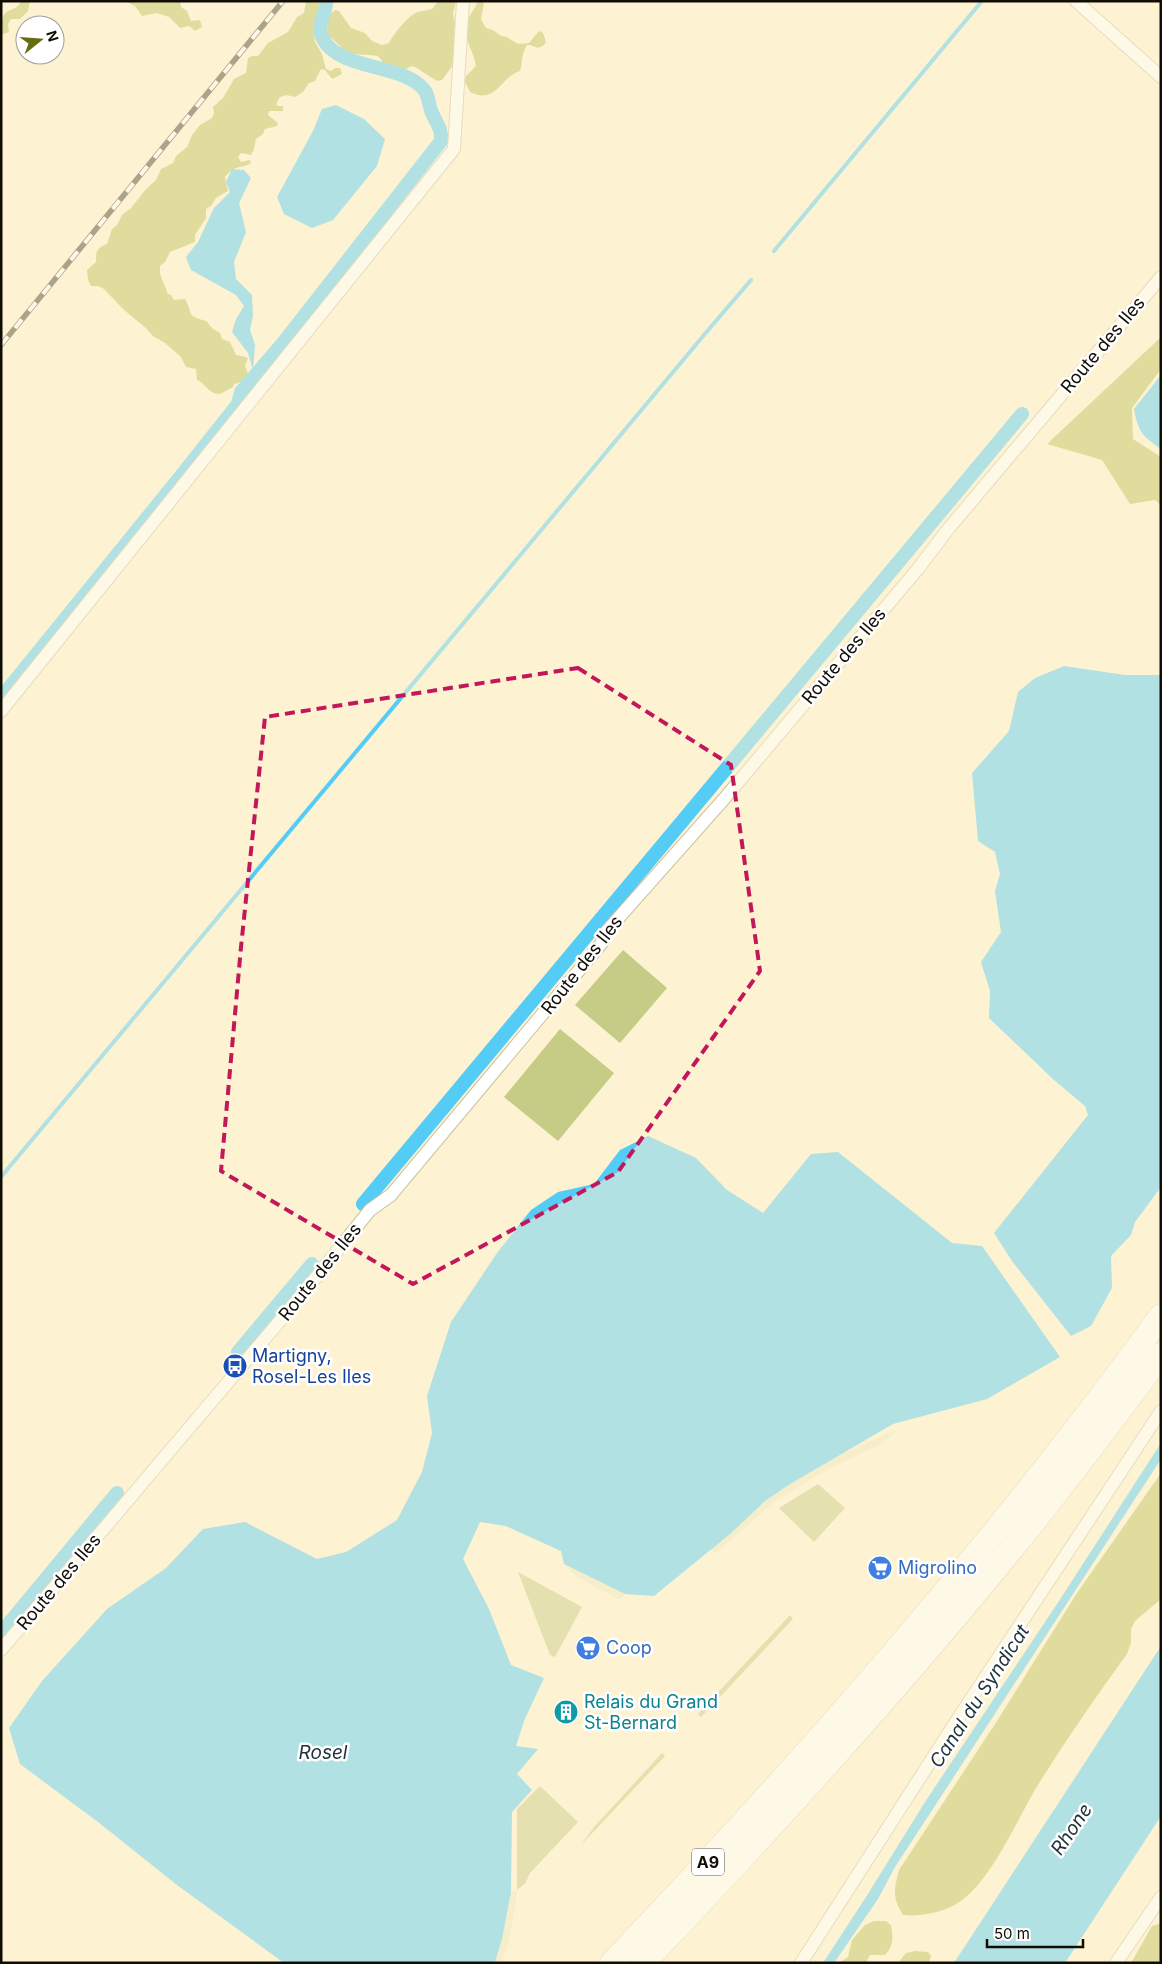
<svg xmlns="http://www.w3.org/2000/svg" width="1162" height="1964" font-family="Inter,sans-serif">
  <rect width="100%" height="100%" fill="#fdf3d2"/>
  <!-- green -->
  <path fill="#c6cb85" d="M623 950 667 988 620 1043 575 1005Z
    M560 1029 614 1073 558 1141 504 1097Z
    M818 1484 845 1508 814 1542 779 1508Z
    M518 1572 582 1607 555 1657 550 1655Z
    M790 1615 793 1619 701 1717 698 1714Z
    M662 1753 665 1756 580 1846 595 1826Z
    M540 1786 578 1822 530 1873 525 1884 517 1890V1809Z"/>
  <!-- forest -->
  <path fill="#bdc260" d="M21 1H30L28 11 20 19H11L8 24 9 32 1 35C1 0 14 17 21 1Z
    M125 1H180L181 7 187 11 191 21 200 20 202 27 195 31 189 26 180 28 169 17 157 13 142 16 135 6Z
    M306 1H323L324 5 314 25V31L315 42 322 54 326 69 331 71 335 68H340L342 74 332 79 325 70 321 69 315 81 309 83 303 92 295 97 287 95 280 97 276 104 278 106H283V111H269L268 115 278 123 277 126 265 129 263 134 256 139 254 149 251 155 241 153 238 157 241 162 250 160 251 163C239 170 237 163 225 177L228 191 216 198 211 206 206 209V218L195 235V242L170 252 165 262 160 266V274L168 294 171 295 174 300 185 299C194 315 185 315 206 321L213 329 220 333 222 339 230 342 236 355 246 357 248 359 245 365 248 374 245 381 234 384 233 387C229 389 226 391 222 393 212 398 205 383 197 380L196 369 186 367 181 357 165 343 153 336 147 329 124 310 104 289 98 286H91L88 280 87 270 96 262C96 252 96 248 107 244L112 229 117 225 122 215 131 208 146 189 156 180 161 169 173 163 176 156 187 147 192 135 200 125 212 118 214 113 213 107 223 98 234 79 246 73 248 58 252 56H258L268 43 288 32 297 17 304 13Z
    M438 1H456L453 13 455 23 453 65 442 80 437 81 415 67 411 66C399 75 395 73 382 67V61L378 56C367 54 354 56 345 50 338 46 336 40 328 36 326 27 327 16 335 10L339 11 351 28 365 33 372 41 382 45 389 43C393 35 408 15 418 12 423 10 428 11 433 8Z
    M480 1 484 3 481 19 486 28 493 30 501 36 507 37 518 44 529 43 539 31 543 33 546 42 544 45 538 48 530 45H527C521 54 523 62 520 71 499 78 497 105 470 92L465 82 466 76 476 66C474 51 463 40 466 24 468 16 474 11 477 3Z
    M1161 337V369L1132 408 1133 439 1161 457V505L1155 500 1130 504 1102 460 1047 444Z
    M1161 1473V1599L1135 1621 1131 1629V1643L1127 1654C1097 1695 1068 1737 1041 1780 1018 1816 995 1876 961 1901 946 1912 921 1917 903 1915 892 1897 894 1890 899 1870L997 1721 1077 1593Z
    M1161 1920V1963H1131L1152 1926 1159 1924Z
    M874 1921H886L891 1925C893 1937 894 1946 885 1955H870L866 1963H839L848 1957 852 1940 865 1925Z
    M915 1951 928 1952 931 1956 929 1963H898L906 1953Z"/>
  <!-- sand -->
  <path fill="#eee6c0" d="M898 1430 881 1444 828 1469 774 1502 716 1553 711 1549C730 1534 747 1515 766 1501 805 1471 852 1447 898 1430Z
    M564 1564 625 1594 620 1600 577 1577Z
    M517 1890C514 1914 511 1940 501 1963H494L502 1939 511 1892Z"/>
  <!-- water -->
  <path fill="#54ccf6" d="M336 105 364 119 385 139 377 166 333 220 312 228 284 214 277 197 313 131 322 109Z
    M232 169 244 170 251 178 239 203 246 232 234 262 236 279 252 295 253 316 250 330 255 345 253 370 248 353 232 332 236 319 244 306 236 295 191 270 186 257 198 242 214 208 230 192 226 182Z
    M1161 375V449C1142 436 1138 431 1134 409Z
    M1064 666 1125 675H1161V1187L1135 1222 1131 1235 1111 1256 1112 1288 1091 1326 1071 1336 1012 1261 994 1233 1088 1115 1085 1106 1054 1080 989 1018 990 991 981 962 1001 932 995 891 1000 874 995 852 978 841 972 773 1009 731 1018 692 1035 678Z
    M648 1136 696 1158 727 1190 763 1213 811 1154 838 1152 952 1243 982 1246 1060 1357 987 1399 893 1424 790 1484 765 1501 730 1534 654 1596 625 1594 564 1564 561 1551 506 1526 480 1522 463 1559 489 1609 511 1665 544 1678 524 1721 516 1746 538 1749 517 1774 532 1790 512 1812 511 1892 502 1939 495 1962 284 1963 177 1885 98 1822 20 1764 9 1728 42 1681 107 1609 166 1568 203 1529 245 1522 317 1559 346 1552 397 1520 422 1472 432 1433 427 1396 451 1322 497 1253 531 1210 558 1192 594 1184 620 1150Z
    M1161 1443V1459L895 1867 878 1899 834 1963H823L866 1897 925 1802 1059 1601Z
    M1161 1646V1816L1065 1963H954Z"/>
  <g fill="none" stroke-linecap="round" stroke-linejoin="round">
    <!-- stream -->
    <path stroke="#54ccf6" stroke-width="4" d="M774 251 982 1
      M1 1177 704 335 751 280"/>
    <!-- canal -->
    <path stroke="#54ccf6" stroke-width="14" d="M1 698 181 476 238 404 241 392 283 343 441 141C442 129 437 124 432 113 429 107 429 97 425 91 405 62 333 72 321 34 317 23 327 13 326 1
      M363 1204 1022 414
      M238 1352 312 1264
      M1 1633 117 1493"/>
    <defs>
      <path id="minor" d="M1076 1 1161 77
        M1 711 454 149 463 1
        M1 1650 301 1296 370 1210 391 1195 601 944 606 932 724 799 917 570 949 528 1161 277
        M801 1963 957 1720 1161 1411
        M1116 1963 1161 1897"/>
      <path id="motorway" d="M612 1963C809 1757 993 1546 1161 1316
        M643 1963C772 1828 897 1690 1014 1546 1065 1484 1113 1419 1161 1355"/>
    </defs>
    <!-- minor casing -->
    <use href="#minor" stroke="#cbc2a2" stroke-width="14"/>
    <!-- motorway casing -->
    <use href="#motorway" stroke="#cbc2a2" stroke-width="25"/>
    <!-- minor -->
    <use href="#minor" stroke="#fff" stroke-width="12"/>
    <!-- motorway -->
    <use href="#motorway" stroke="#fff" stroke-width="24"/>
    <defs>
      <path id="rail" d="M1 345 283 1"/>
    </defs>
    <!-- rail casing -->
    <use href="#rail" stroke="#4a4436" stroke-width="5.5"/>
    <!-- rail -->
    <use href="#rail" stroke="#fff" stroke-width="4" stroke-dasharray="11" stroke-linecap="butt"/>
  </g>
  <!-- marked area -->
  <path d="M0 0H1162V1964H0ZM578 668 731 765 760 971 618 1172 413 1284 221 1171 241 947 265 717Z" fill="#fdf3d2" fill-opacity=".55" fill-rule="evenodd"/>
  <path fill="none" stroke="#c2185b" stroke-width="4" stroke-dasharray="10 6" stroke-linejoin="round" d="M578 668 731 765 760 971 618 1172 413 1284 221 1171 241 947 265 717Z"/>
  <!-- icons -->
  <defs>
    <symbol id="bus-disc" viewBox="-11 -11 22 22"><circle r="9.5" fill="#1a4fb4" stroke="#fff"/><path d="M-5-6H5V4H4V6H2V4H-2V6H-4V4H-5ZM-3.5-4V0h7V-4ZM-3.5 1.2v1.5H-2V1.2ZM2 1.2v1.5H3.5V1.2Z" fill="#fff"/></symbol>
    <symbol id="supermarket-disc" viewBox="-11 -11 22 22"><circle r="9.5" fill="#3f7fe0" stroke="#fff"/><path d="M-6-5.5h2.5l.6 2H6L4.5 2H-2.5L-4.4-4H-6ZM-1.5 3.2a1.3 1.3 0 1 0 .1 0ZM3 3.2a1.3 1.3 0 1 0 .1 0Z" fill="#fff"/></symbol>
    <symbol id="building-disc" viewBox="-11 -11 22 22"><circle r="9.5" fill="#0f9aa8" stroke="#fff"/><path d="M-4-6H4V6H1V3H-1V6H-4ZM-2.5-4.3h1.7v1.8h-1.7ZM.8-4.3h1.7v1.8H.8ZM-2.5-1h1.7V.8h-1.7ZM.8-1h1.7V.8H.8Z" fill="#fff"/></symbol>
  </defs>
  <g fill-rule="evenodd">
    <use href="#bus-disc" x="221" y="1352" width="28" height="28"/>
    <use href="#supermarket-disc" x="866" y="1554" width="28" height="28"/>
    <use href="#supermarket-disc" x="574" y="1634" width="28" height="28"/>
    <use href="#building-disc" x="552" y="1698" width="28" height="28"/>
  </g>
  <g text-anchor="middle" stroke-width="5" stroke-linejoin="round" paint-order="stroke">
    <!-- shield labels -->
    <rect fill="#fff" stroke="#58564f" stroke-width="1" x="692" y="1848.5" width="32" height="27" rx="4"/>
    <g font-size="16" font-weight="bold" fill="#110d04">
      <text x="708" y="1868">A9</text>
    </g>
    <!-- street labels -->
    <g font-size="18" fill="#110d04" stroke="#fff">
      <text transform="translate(1103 345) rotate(-50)" y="6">Route des Iles</text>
      <text transform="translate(844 656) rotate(-50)" y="6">Route des Iles</text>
      <text transform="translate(582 965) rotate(-52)" y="6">Route des Iles</text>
      <text transform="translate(320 1272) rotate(-51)" y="6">Route des Iles</text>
      <text transform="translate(59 1582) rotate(-50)" y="6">Route des Iles</text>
    </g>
    <!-- transit labels -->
    <g font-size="18" fill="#164399" stroke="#fff" text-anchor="start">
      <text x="252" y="1362">Martigny,<tspan x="252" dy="21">Rosel-Les Iles</tspan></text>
    </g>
    <!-- shop labels -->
    <g font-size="18" fill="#366cbe" stroke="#fff" text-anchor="start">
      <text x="898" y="1574">Migrolino</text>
      <text x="606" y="1654">Coop</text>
    </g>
    <!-- culture labels -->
    <g font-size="18" fill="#0d838f" stroke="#fff" text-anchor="start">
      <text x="584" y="1708">Relais du Grand<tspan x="584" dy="21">St-Bernard</tspan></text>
    </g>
    <!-- water labels -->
    <g font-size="19" font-style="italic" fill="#1d323a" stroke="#fff">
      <text transform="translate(979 1696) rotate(-57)" y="7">Canal du Syndicat</text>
      <text x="323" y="1759">Rosel</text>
      <text transform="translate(1071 1829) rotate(-56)" y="7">Rhone</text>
    </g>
  </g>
  <!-- border -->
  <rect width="1162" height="1964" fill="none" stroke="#110d04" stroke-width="5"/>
  <!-- north arrow -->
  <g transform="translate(40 40) rotate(73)"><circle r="24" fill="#ffffff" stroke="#a09e9b"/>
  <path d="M0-4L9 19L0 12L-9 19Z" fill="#656c11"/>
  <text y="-8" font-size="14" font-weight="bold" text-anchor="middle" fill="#110d04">N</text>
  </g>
  <!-- scale -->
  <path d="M987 1939v8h96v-8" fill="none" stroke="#110d04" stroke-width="2.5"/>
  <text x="994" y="1939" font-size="15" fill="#110d04" stroke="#ffffff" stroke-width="4" paint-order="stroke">50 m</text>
</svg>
